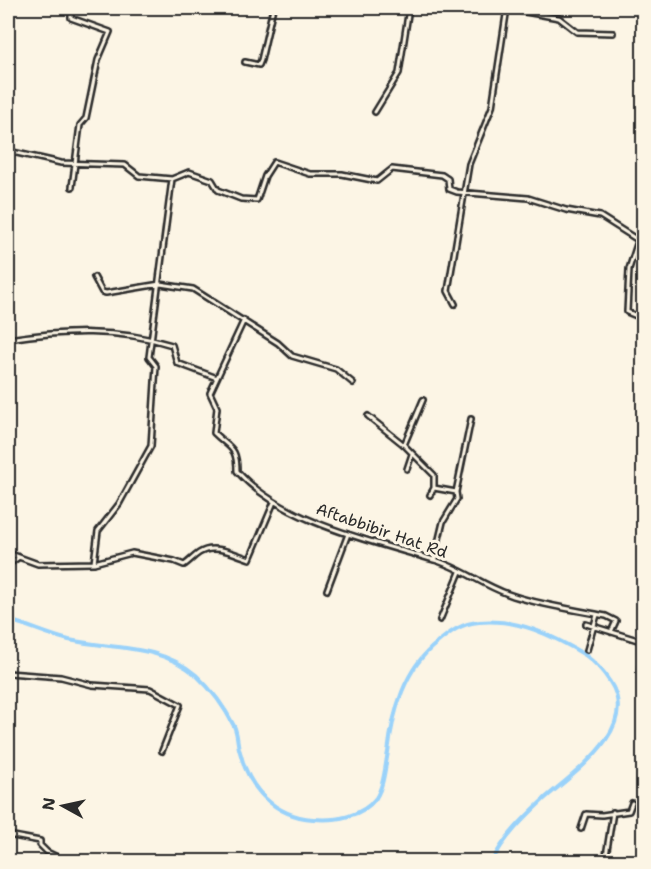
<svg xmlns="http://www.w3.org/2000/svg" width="651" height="869" font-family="'Shantell Sans',sans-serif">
  <rect width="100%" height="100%" fill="#fcf5e5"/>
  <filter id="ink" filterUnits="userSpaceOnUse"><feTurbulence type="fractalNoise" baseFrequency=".0167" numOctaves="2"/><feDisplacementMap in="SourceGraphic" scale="12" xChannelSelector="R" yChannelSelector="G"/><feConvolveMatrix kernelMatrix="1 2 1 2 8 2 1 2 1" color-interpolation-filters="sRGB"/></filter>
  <g filter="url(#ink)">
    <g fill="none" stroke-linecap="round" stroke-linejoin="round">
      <!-- stream -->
      <path stroke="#6e8fa7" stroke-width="1.5" d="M8 20 13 8"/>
      <!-- river -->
      <path stroke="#9ad2fa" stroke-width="4" d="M8 620C28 625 48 635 69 640 111 649 160 644 196 675 212 690 224 706 234 726 238 734 237 744 240 752 249 789 274 816 313 819 335 821 362 817 376 798 384 785 385 767 388 752 393 711 404 669 437 643 450 632 462 623 479 622 517 618 554 636 585 655 596 663 603 671 610 682 641 729 573 773 543 800 525 817 503 838 492 862"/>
      <defs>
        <path id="minor" d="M71 8V18L110 32 98 60 86 118 80 125 72 187
          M503 8 559 18 577 32 613 33
          M245 62 259 65 261 60 273 8
          M375 112 399 73 409 8
          M8 151 61 163 125 165 139 176 172 179 189 172 212 180 218 190 241 199 257 200 265 176 274 162 310 174H342L377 181 392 169 442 175 448 179 449 189 457 192 528 198 566 210 600 216 644 244
          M638 241 629 269 627 312 644 319
          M94 277 102 292 106 293 160 284 193 289 278 343 292 356 336 369 353 383
          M455 304 448 291 469 164 492 107 507 8
          M244 320 210 393 217 408 214 433C230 449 237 446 237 471 282 522 371 541 434 560 460 567 482 585 508 594 534 604 577 610 606 616L616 621 611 632
          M8 339C63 331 118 328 172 345L177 363 217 378
          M368 416 404 445 434 475V488L430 495
          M404 445 423 400
          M407 469 412 454
          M434 488 456 492 471 419
          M8 553 38 564 94 563 132 553 174 561 184 565C189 562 193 557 199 553 214 543 234 554 250 559L274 502
          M434 560 443 522 457 499 456 492
          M94 563 98 531 119 504 151 446 156 366 149 357 172 179
          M8 565 19 557
          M327 590 348 534
          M440 620 460 572
          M586 624 644 642
          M587 650 597 615
          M640 669 641 664
          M8 673 61 677 92 685 150 689 180 705 162 751
          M581 829 586 814 602 815 629 811 632 803
          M8 835 40 841V845L47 852 68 862
          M605 862 613 812"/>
      </defs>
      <!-- minor casing -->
      <use href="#minor" stroke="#2b2b2b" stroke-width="8"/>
      <!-- minor -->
      <use href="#minor" stroke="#fcf5e5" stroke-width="3"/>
    </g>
  </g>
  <g text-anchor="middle" stroke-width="6" stroke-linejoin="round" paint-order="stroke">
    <!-- street labels -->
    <g font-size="16" fill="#2b2b2b" stroke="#fcf5e5">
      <text transform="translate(382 530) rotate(19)" y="6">Aftabbibir Hat Rd</text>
    </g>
  </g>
  <!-- margin -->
  <rect width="651" height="869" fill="none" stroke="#fcf5e5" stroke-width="30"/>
  <rect x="15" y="15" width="621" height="839" fill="none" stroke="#2b2b2b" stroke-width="2" filter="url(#ink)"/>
  <!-- north arrow -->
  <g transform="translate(63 806) rotate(278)" stroke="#fcf5e5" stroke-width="4.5" paint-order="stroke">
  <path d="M0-4.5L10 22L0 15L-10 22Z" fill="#2b2b2b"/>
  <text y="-9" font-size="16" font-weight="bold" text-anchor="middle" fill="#2b2b2b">N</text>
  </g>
</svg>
